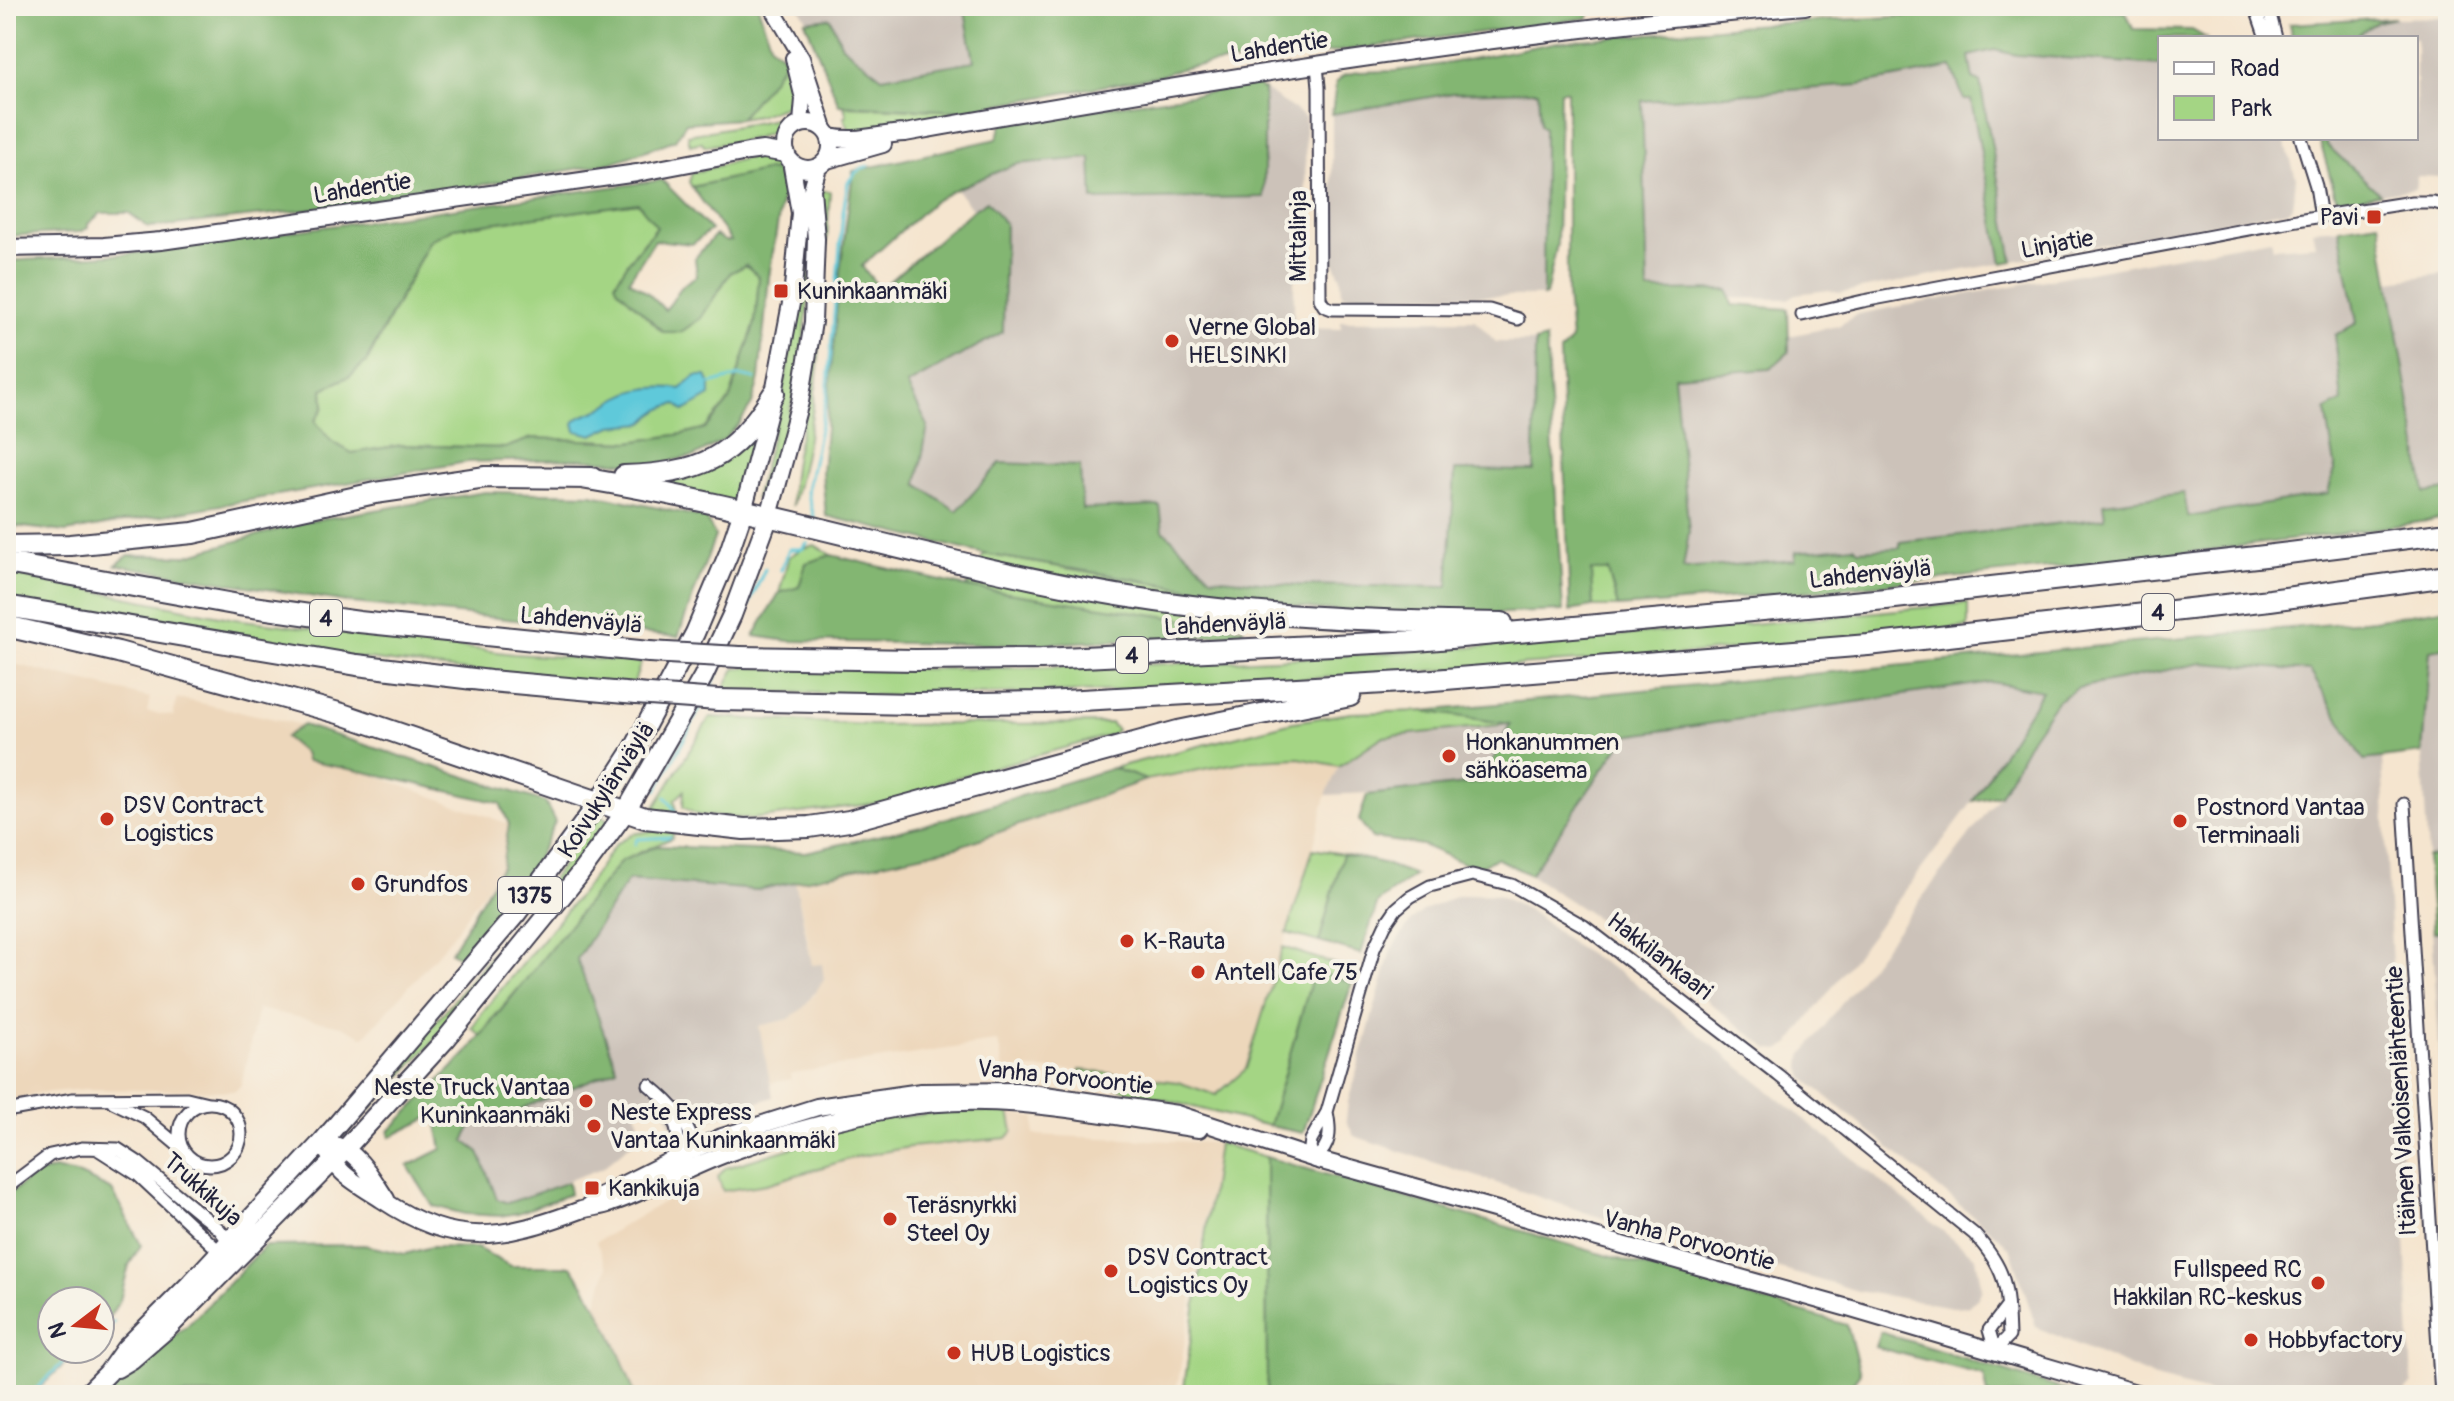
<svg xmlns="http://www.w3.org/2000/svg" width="2454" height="1401" font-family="Pangolin,sans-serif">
  <rect width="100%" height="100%" fill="#f7f3e8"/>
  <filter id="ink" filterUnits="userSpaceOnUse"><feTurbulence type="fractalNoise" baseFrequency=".0125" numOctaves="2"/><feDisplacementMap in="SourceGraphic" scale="16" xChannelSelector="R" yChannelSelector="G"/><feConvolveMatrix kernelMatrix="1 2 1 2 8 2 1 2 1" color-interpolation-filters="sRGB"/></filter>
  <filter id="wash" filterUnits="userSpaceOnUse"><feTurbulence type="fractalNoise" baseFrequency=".006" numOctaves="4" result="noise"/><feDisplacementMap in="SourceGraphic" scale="32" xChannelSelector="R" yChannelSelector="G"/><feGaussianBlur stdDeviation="1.8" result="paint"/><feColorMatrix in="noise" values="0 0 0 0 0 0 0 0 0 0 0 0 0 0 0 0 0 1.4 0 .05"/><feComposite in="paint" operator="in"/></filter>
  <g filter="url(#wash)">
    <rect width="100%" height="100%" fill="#f5e5cf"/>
    <!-- built -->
    <path fill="#edd7bb" d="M6 662 150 698 147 712 173 716 177 698 303 725 286 737 304 753 306 761 365 772 509 824 502 866 447 943 364 1037 342 1026 258 1009 241 1085 235 1091 85 1089 39 1093 6 1101Z
      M1299 758 1339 766 1326 795 1313 849 1246 1070 1223 1086 1216 1095 1178 1082 1089 1071 1003 1068 998 1041 800 1072 790 1074 791 1079 770 1083 759 1026 789 1019 815 994 808 939 795 881 957 847 1146 780 1253 760Z
      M1009 1112 1035 1118 1034 1135 1218 1143 1178 1382 1173 1395H634L621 1356 597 1303 607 1267 596 1242 665 1201 662 1188 725 1168 718 1177 767 1184 856 1157 1013 1131Z"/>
    <!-- industrial -->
    <path fill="#ccc2b9" d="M798 6H964L974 61 882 77 807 20Z
      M2448 17V192L2440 190V177L2417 176 2415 189 2380 194 2326 145 2324 138H2416V38H2352L2375 23 2395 18Z
      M1994 50 2017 55 2160 65V138H2284L2296 178 2293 206 2290 210 2013 261 1980 82 1973 79 1968 56Z
      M1952 67 1964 100 1970 99 2002 263 1839 293 1829 290 1796 294 1788 299 1730 298 1727 290 1648 291 1642 101 1859 85Z
      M1264 89 1305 117 1306 259 1294 281V328L1341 329V321L1475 320 1496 342H1535L1534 471 1455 470 1448 587 1290 585 1211 577 1163 530 1160 506 1082 509 1080 466 1000 463 958 511 917 484 928 426 907 385 1003 332 987 202 973 210 956 189 1016 164 1091 158 1093 199 1264 197Z
      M1538 91 1540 125 1544 127 1543 296 1342 295 1341 278 1332 258V114L1453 93Z
      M2339 228 2357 324 2335 335 2342 402 2326 410 2335 466 2328 494 2188 517 2183 493 2103 504 2106 518 1900 542V548L1858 550 1854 546 1796 552 1795 560 1683 569 1689 532 1674 376 1770 369 1789 352V336L1838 326 1858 314 2271 239 2273 248 2316 245 2313 230Z
      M2448 273V490L2425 493 2390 281Z
      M2448 647V1202L2422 753 2430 650Z
      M2203 663 2311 671 2364 760 2382 758 2412 1384 2402 1395H2220L2159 1379 2036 1327 2011 1250 2000 1238 1804 1078 1801 1068 1802 1056 2000 795 2031 738 2057 701 2078 688Z
      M1991 682 2042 691 1973 801 1790 1043 1780 1050 1769 1049 1621 934 1530 875 1626 736Z
      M1510 724 1483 783 1412 791 1326 795 1339 766 1382 737Z
      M628 880 757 890 795 881 812 965 822 964 824 980 802 1009 789 1019 759 1026 773 1097 704 1122 677 1136 663 1108 648 1100 632 1102 643 1134 602 1168 507 1203 502 1202 497 1199 479 1152 464 1141 481 1110 617 1069 576 959Z
      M1477 894 1497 895 1529 910 1575 946 1632 980 1976 1258 1982 1289 1977 1299 1967 1306 1953 1307 1858 1291 1639 1230 1354 1136 1346 1120 1348 1102 1391 950 1412 920 1423 911 1457 896Z"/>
    <!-- green -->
    <path fill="#a4d584" stroke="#637c60" stroke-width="2" d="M787 58 798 93 796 102 758 116 739 119 768 85Z
      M844 106 961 111 852 137 844 117 847 116Z
      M796 110C784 139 730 143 704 146L702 142 690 145 688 135 770 120Z
      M757 155C776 158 786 168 791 187L783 190 782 180 768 170 692 187 689 182 692 173Z
      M816 191H830C823 296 822 405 792 506 789 462 806 421 812 378 821 317 816 253 816 191Z
      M638 203 657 226 629 261 616 283 619 289 663 332 717 294 730 273 746 265 759 277 755 323 729 401 706 428 682 434 630 442 532 438 505 448 402 445 352 453 331 441 315 421 324 407 323 389 350 376 368 360 430 240 454 228Z
      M810 207C809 243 810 279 807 313 800 378 783 440 767 502L755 498C773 436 788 374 797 311 802 276 800 241 810 207Z
      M756 434 736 504 647 483Z
      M815 545 831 555 806 563 799 587 779 593 789 557 801 549Z
      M984 554 1211 593 1210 624 967 587Z
      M1590 571H1608L1618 607H1593Z
      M6 573 235 619 514 654 641 662 633 685 511 676 349 657 6 600Z
      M1968 603V627L1675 655 1114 691 891 696 723 690 735 669 745 667C1153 678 1561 644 1968 603Z
      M1424 711 1510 724 1382 737 1339 766 1299 758 1253 760 1146 780 1113 768 1293 722 1351 713Z
      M710 717 871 725 1111 723 1117 730 1111 735 955 778 895 801 752 819 697 815 683 807 684 791 675 800 677 816 652 812Z
      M599 814 609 821 583 861 433 1042 342 1139 343 1133 535 903Z
      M662 829 674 830 672 838 621 861 567 932 493 1018 481 1036 472 1028 483 1011 586 887 615 845 632 834Z
      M1313 849 1343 854 1319 942 1287 933Z
      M1283 947 1355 971 1352 983 1314 971 1269 1126 1078 1078 1080 1070 1089 1071 1178 1082 1216 1095 1246 1069Z
      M953 1111 1009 1112 1013 1131 1007 1138 910 1147 856 1157 767 1184 723 1191 718 1177 725 1168 821 1139 820 1133 856 1122Z
      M1218 1143 1266 1157 1267 1395H1183Z"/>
    <!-- forest -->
    <path fill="#83b672" stroke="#526c56" stroke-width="2" fill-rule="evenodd" d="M6 6H758L771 46 787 58 768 85 739 119 686 123 675 140 611 163 379 202 174 225 148 227 129 213H101L88 224V228L80 232 6 236Z
      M964 6H1591L1588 18 1266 61C1230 62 1193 62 1160 76L961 111 839 105 805 21 830 18 842 46 882 77 974 61Z
      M2063 7 2126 12 2133 29 2192 30 2206 38H2160V65L2017 55 1994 50 1969 56 1973 79 1980 82 2013 261 2002 263 1971 100H1964L1952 67 1859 85 1642 101 1648 291 1728 290 1732 305 1788 309 1789 352 1770 369 1674 376 1689 532 1683 569 1795 560 1796 552 1854 546 1858 550 1900 548V542L2105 518 2103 503 2184 493 2188 517 2328 494 2335 466 2326 410 2342 401 2335 335 2357 323 2339 228 2379 222 2425 493 2448 490V518C2173 559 1895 585 1618 607L1608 571H1591L1593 607 1570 611 1560 352 1571 340 1567 294V91H1560L1557 244 1546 295 1543 296 1544 128 1540 125 1538 91 1453 93 1332 114 1336 83 1343 76 1356 72 1396 71 1450 63 1558 42 1751 25Z
      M2395 18 2377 22 2352 38H2292L2289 24Z
      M1259 85 1261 89H1264V197L1093 200 1091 158 1016 164 956 189 933 202 862 266 880 289 973 210 987 201 1005 224 1003 332 907 385 928 426 917 484 957 511 1000 463 1080 466 1082 509 1160 506 1163 530 1211 577 1290 585 1448 587 1455 470 1534 471 1535 342 1546 339 1563 611 1450 615 1319 610 984 554 826 516 822 472 840 272 853 171 997 139 1003 122Z
      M2319 138H2324L2327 145 2380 194 2348 200 2336 197Z
      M768 170 778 172 783 190 769 277 759 379 752 404 738 425 724 440 695 456 651 465 579 459 467 462 66 532 6 525V261L127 254 662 180 711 230 692 244 655 240 629 280 649 294 665 310C681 293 674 288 697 276L695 258 715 235 725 241H731L692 187ZM638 203 657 227 629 261 615 283 618 289 663 332H681L701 318 730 273 746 265 759 277 755 323 729 401 706 428 682 434 630 442 532 438 505 448 402 445 352 453 331 441 315 421 324 407 323 389 350 376 366 362 430 240 454 228Z
      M485 492 592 494 706 518 715 536 678 637 353 603 116 565 129 555 184 556 308 521Z
      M831 555 967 587 1243 628 1244 634 1017 645 788 641 754 636 779 593 799 587 806 563Z
      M2448 608V647L2430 650 2422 753 2364 760 2310 671 2203 663 2078 688 2057 701 2031 738 2000 795 1973 801 2042 691 1991 682 1626 736 1530 875 1496 858 1477 869 1422 845 1372 838 1359 820 1367 795 1483 782 1510 724 1424 711 2373 620Z
      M303 725 545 802 555 822 527 880 464 961 451 952 502 866 509 824 500 803 365 772 306 761 304 753 285 737Z
      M1113 768 1146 780 957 847 757 890 628 880 577 959 617 1069 490 1122 480 1110 464 1141 479 1152 497 1199 508 1203 568 1182 570 1194 518 1213 500 1216 465 1214 433 1206 408 1166 442 1149 435 1115 390 1137 389 1131 466 1054 621 861 656 846 806 852 921 826Z
      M1343 854 1382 863 1415 875 1378 902 1361 954 1319 942Z
      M2448 856V931L2433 932 2427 857Z
      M1314 971 1352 983 1303 1133 1269 1126Z
      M1266 1157 1847 1325 1860 1373 1849 1388 1848 1395H1267Z
      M54 1169 80 1175 112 1190 141 1245 129 1265 120 1300 100 1331V1301H52V1349H80L32 1395H6V1197L33 1175Z
      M364 1245 405 1254 431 1247 477 1248 510 1266H571C602 1310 618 1345 635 1395H108L120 1377 188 1325 265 1246Z
      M1880 1332 2081 1395H1988L1984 1375 1875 1347Z"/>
    <!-- water -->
    <path fill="#5fc9da" stroke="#40768a" stroke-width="2" d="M696 376H706L710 384V396L684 411 677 404C663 406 653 413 644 423L612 426 593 435 576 431 574 423C580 415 587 415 596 411 604 408 611 402 618 398 637 387 660 386 681 389Z"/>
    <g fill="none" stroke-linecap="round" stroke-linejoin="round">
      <!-- stream -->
      <path stroke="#5fc9da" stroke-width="3" d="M710 384 740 376 755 379
        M814 517 807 491 827 395 843 213 848 182 856 172 868 166
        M781 570 789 549H802L807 543
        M728 649 765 569
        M708 693 722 663
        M657 790 701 707
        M666 797 675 811
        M635 844 637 839 670 837
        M100 1331 114 1322
        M32 1393 77 1349"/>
    </g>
  </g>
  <g filter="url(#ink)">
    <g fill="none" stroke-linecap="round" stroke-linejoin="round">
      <defs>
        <path id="minor" d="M2255 6 2266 38
          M2268 6 2276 38
          M1317 65 1319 87 1320 299 1324 306 1332 309 1489 310 1518 319
          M2301 138 2316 186 2321 217
          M1802 315 1863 301 2297 220 2412 202H2433L2448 206
          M2404 804 2441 1395
          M649 1085C670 1102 693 1124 694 1153
          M113 1102 144 1117 181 1148
          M179 1134a31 31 0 1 1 62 0a31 31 0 1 1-62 0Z
          M672 1109 679 1142 687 1157
          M6 1111 73 1099 187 1098 208 1103
          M1327 1112C1331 1132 1331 1145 1315 1159L1310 1148 1311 1140 1327 1112 1374 949 1385 925 1396 909 1410 897 1430 886 1472 875 1512 885 1584 926 1778 1075 1974 1234C2008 1271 2007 1288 2009 1336L1995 1350 1989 1330 2006 1308
          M99 1150 138 1175 219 1251 224 1253
          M6 1188 50 1155 82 1148 118 1149 138 1162 219 1229 233 1247"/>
        <path id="tertiary" d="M771 6 802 58 825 129
          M793 58 803 99 801 123"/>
        <path id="secondary" d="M785 146a23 23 0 1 1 46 0a23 23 0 1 1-46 0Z
          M830 137C857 143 878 134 905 133 1204 80 1503 32 1805 6
          M827 160 883 144
          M6 248 104 246 161 241 637 173 748 152 763 150 787 154
          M743 511 774 393 792 298 800 213 791 161
          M769 516 800 402 813 322 816 239 812 189 818 167
          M322 1142C337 1174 351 1180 381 1199 456 1249 502 1239 581 1210 591 1207 601 1207 611 1203 651 1190 688 1167 728 1153 783 1133 839 1118 898 1108 998 1090 1099 1115 1199 1129
          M335 1145C359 1152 373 1180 386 1199
          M586 1209 602 1195 684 1154 722 1137 817 1107 921 1092 1017 1091 1177 1114 1315 1159 1848 1308 2143 1395"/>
        <path id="primary" d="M117 1368 132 1359 169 1327 346 1148 446 1039 579 875 626 811 703 677 732 615 769 516
          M86 1395 108 1373 125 1349 191 1283 322 1142 517 913 599 802 634 748 695 633 728 555 743 511"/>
        <path id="motorway" d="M624 476C702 473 732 460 774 393
          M581 478C762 507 937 564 1117 595 1245 617 1374 621 1502 623
          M6 546 70 545 193 533 375 493 486 477 592 478
          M6 563 239 605 359 622 649 652
          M6 606 357 665 490 681 636 694
          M6 626 118 652 342 714 645 818 744 829 809 827 849 821 1178 731 1350 696
          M740 657 915 660 1041 659 1417 641 1886 599 2265 556 2448 533
          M718 700 915 704 1046 702 1421 681 1868 645 2270 600 2448 576"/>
      </defs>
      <!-- minor casing -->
      <use href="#minor" stroke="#423f51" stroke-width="15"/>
      <!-- tertiary casing -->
      <use href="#tertiary" stroke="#423f51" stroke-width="18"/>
      <!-- secondary casing -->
      <use href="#secondary" stroke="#423f51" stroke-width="20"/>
      <!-- primary casing -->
      <use href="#primary" stroke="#423f51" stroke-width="22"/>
      <!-- motorway casing -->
      <use href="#motorway" stroke="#423f51" stroke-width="24"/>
      <!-- minor -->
      <use href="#minor" stroke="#fff" stroke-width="11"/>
      <!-- tertiary -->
      <use href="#tertiary" stroke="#fff" stroke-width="14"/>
      <!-- secondary -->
      <use href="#secondary" stroke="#fff" stroke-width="16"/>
      <!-- primary -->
      <use href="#primary" stroke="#fff" stroke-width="18"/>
      <!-- motorway -->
      <use href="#motorway" stroke="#fff" stroke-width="20"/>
      <defs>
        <path id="motorway-bridge" d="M649 652 740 657
          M636 694 718 700"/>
      </defs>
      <!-- motorway-bridge casing -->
      <use href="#motorway-bridge" stroke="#423f51" stroke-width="24" stroke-linecap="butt"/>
      <!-- motorway-bridge -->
      <use href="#motorway-bridge" stroke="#fff" stroke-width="20"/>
    </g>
  </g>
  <!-- markers -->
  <g fill="#c8321e" stroke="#f7f3e8" stroke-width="3">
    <rect x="2366" y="209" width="16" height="16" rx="4"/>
    <rect x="773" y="283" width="16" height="16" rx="4"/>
    <circle cx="1172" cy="341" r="8"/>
    <circle cx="1449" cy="756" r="8"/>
    <circle cx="107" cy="819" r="8"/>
    <circle cx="2180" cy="821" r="8"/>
    <circle cx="358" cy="884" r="8"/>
    <circle cx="1127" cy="941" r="8"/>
    <circle cx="1198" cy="972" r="8"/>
    <circle cx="586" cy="1101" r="8"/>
    <circle cx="594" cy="1126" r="8"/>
    <rect x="584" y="1180" width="16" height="16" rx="4"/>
    <circle cx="890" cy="1219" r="8"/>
    <circle cx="1111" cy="1271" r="8"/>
    <circle cx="2318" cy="1283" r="8"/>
    <circle cx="2251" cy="1340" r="8"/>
    <circle cx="954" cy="1353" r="8"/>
  </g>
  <g text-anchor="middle" stroke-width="8" stroke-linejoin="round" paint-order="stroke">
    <!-- shield labels -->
    <g fill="#f7f3e8" stroke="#62616f" stroke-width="2">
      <rect x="2142" y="594" width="32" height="36" rx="6"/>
      <rect x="310" y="600" width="32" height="36" rx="6"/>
      <rect x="1116" y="637" width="32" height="36" rx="6"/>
      <rect x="498" y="877" width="64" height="36" rx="6"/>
    </g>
    <g font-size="22" font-weight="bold" fill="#22223b">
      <text x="2158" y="620">4</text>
      <text x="326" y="626">4</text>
      <text x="1132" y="663">4</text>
      <text x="530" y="903">1375</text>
    </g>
    <!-- street labels -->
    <g font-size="24" fill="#22223b" stroke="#f7f3e8">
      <text transform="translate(1279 47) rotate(-9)" y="8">Lahdentie</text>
      <text transform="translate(362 188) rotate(-9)" y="8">Lahdentie</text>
      <text transform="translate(1298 236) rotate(-90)" y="8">Mittalinja</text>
      <text transform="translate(2057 244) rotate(-10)" y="8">Linjatie</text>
      <text transform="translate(1870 574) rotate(-6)" y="8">Lahdenväylä</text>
      <text transform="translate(581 620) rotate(5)" y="8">Lahdenväylä</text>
      <text transform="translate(1225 624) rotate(-3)" y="8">Lahdenväylä</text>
      <text transform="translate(606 790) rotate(-57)" y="8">Koivukylänväylä</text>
      <text transform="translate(1660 956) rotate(38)" y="8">Hakkilankaari</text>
      <text transform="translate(1065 1077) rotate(6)" y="8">Vanha Porvoontie</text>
      <text transform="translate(2401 1101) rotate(-93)" y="8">Itäinen Valkoisenlähteentie</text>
      <text transform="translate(203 1189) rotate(42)" y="8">Trukkikuja</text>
      <text transform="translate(1689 1240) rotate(15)" y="8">Vanha Porvoontie</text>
    </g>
    <!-- poi labels -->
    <g font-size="24" fill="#22223b" stroke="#f7f3e8" text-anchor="start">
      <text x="2358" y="225" text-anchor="end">Pavi</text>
      <text x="797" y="299">Kuninkaanmäki</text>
      <text x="1188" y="335">Verne Global<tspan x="1188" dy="28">HELSINKI</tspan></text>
      <text x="1465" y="750">Honkanummen<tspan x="1465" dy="28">sähköasema</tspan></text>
      <text x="123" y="813">DSV Contract<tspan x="123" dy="28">Logistics</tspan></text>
      <text x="2196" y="815">Postnord Vantaa<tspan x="2196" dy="28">Terminaali</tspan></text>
      <text x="374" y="892">Grundfos</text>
      <text x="1143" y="949">K-Rauta</text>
      <text x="1214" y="980">Antell Cafe 75</text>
      <text x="570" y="1095" text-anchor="end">Neste Truck Vantaa<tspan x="570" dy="28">Kuninkaanmäki</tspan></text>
      <text x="610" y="1120">Neste Express<tspan x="610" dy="28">Vantaa Kuninkaanmäki</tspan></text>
      <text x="608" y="1196">Kankikuja</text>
      <text x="906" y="1213">Teräsnyrkki<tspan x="906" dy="28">Steel Oy</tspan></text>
      <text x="1127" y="1265">DSV Contract<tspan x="1127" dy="28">Logistics Oy</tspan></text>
      <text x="2302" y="1277" text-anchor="end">Fullspeed RC<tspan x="2302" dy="28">Hakkilan RC-keskus</tspan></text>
      <text x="2267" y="1348">Hobbyfactory</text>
      <text x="970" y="1361">HUB Logistics</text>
    </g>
  </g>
  <!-- margin -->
  <rect width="2454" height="1401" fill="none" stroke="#f7f3e8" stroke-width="32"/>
  <!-- legend -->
  <rect x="2158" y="36" width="260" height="104" fill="#f7f3e8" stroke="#a29fa3" stroke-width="2"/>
  <rect x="2174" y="62" width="40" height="12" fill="#ffffff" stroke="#a29fa3" stroke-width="2"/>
  <text x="2230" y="76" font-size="24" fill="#22223b">Road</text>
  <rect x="2174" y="96" width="40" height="24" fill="#a4d584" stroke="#a29fa3" stroke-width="2"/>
  <text x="2230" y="116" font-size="24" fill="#22223b">Park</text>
  <!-- north arrow -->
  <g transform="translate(76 1325) rotate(254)"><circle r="38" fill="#f7f3e8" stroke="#a29fa3" stroke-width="2"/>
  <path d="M0-6L14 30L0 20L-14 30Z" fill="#c8321e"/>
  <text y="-12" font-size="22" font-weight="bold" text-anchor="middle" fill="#22223b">N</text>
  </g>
</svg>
